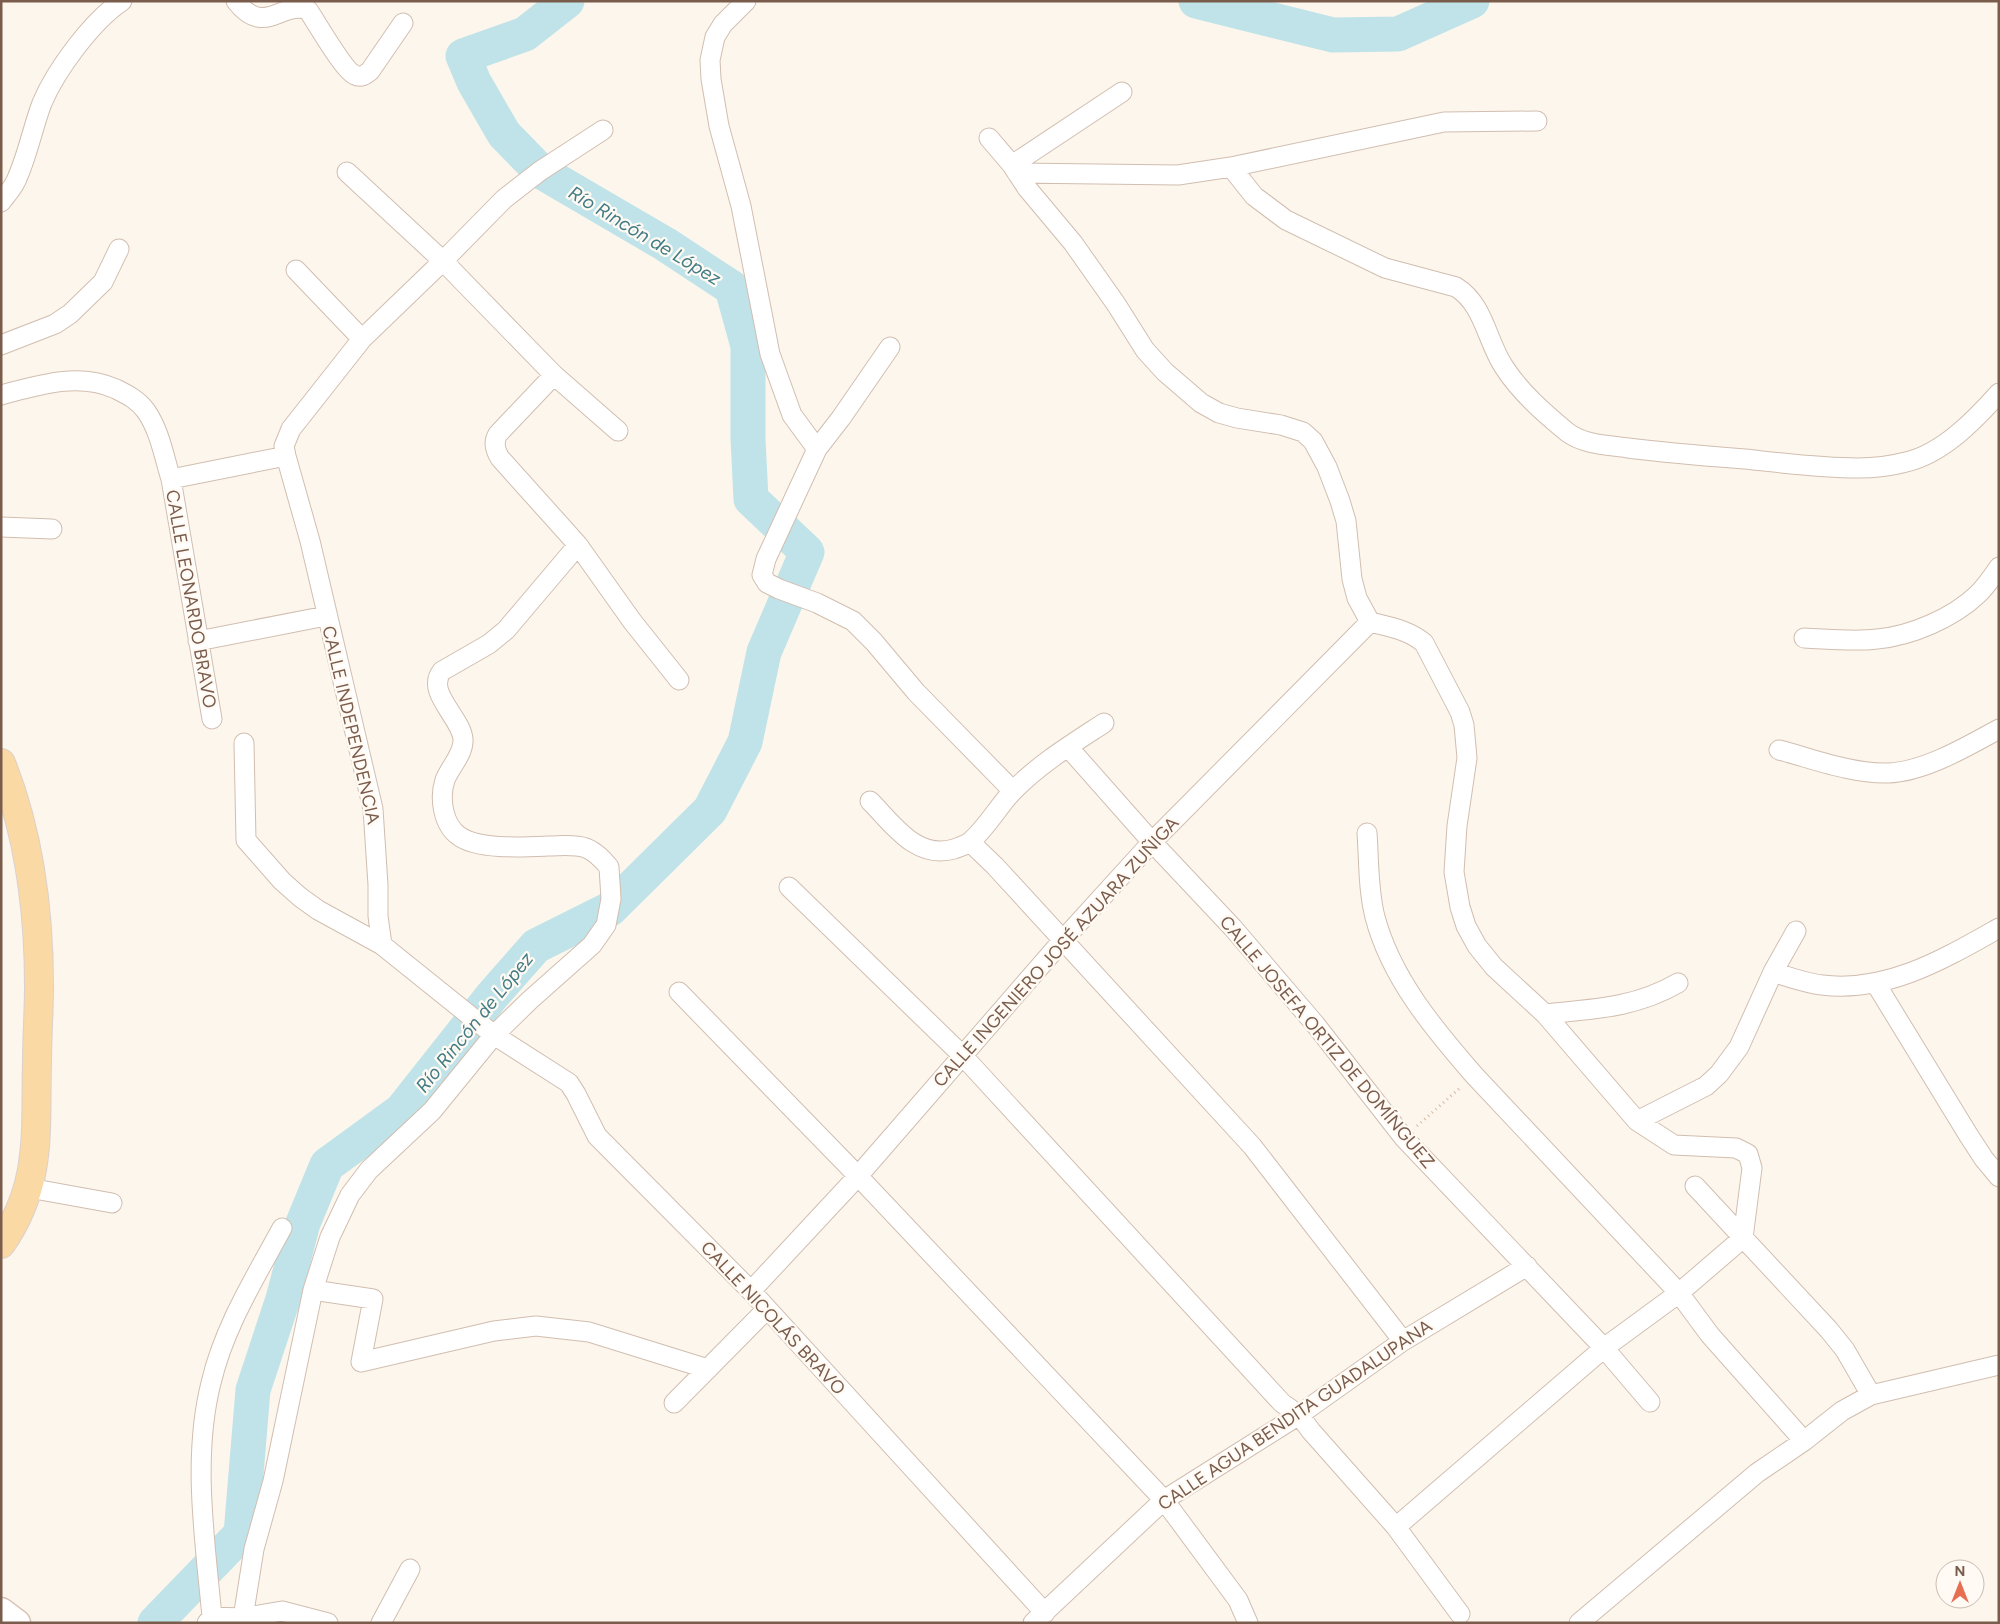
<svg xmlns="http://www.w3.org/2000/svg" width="2000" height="1624" font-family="Figtree,sans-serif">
  <rect width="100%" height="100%" fill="#fdf6ec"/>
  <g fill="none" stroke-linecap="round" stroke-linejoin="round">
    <!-- river -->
    <path stroke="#bfe3e8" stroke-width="35" d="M1196 1 1333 35 1398 34 1472 1
      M155 1623 241 1534 253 1390 283 1299 303 1223 327 1165 401 1111 492 996 536 946 610 909 710 810 745 742 764 652 807 552 751 499 748 439V346L732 288 665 244 540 171 504 134 474 82 463 56 525 34 567 1"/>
    <defs>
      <path id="street" d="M236 1C264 38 282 0 308 10 317 23 344 71 355 75 361 78 365 75 370 71L403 23
        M746 1 723 24 715 37 710 60 711 79 719 126 741 206 770 354 792 415 817 449 766 559 762 575 767 583 779 589 817 603 853 621 874 642 916 692 1013 791
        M989 138 1012 165 1027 188 1073 243 1116 304 1145 350 1165 372 1201 403 1219 413 1237 418 1281 425 1303 432 1313 441 1327 467 1340 501 1346 521 1352 579 1357 598 1370 622C1390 627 1409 630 1424 643L1460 712 1464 725 1467 758 1457 826 1454 872 1460 907 1466 926 1477 946 1494 967 1545 1014 1637 1121 1674 1145 1736 1148 1748 1154 1752 1168 1743 1238 1679 1293 1604 1348 1396 1527
        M1012 165 1122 92
        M1231 167 1254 196 1286 220 1385 268 1456 287C1484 304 1487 342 1504 367 1520 392 1544 413 1567 432 1584 445 1608 445 1628 448 1667 453 1706 456 1745 459 1782 463 1820 468 1858 468 1874 468 1891 466 1906 462 1942 454 1975 420 1999 393
        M347 172 443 261 554 375 618 431
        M1017 173 1178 175 1231 167 1444 122 1537 121
        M1 202C7 194 15 186 18 176 28 153 33 127 42 103 56 70 92 21 122 1
        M296 270 362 339
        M1 345 55 324 70 314 103 282 119 249
        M554 375 498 434C493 442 495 450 500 458L578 545 632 621 679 680
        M1 395C39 385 78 372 116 389 128 395 138 400 146 411 160 431 164 457 171 479L212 719
        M817 449 841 418 890 347
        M171 479 286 456
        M1 527 52 529
        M1804 638C1829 639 1853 642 1877 639 1911 636 1953 618 1978 594 1986 586 1993 576 1999 567
        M198 641 326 616
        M244 743 246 840 282 881 300 897 318 910 382 945 494 1035 569 1083 576 1094 597 1136 751 1291 1045 1613
        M1068 747 1152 842 1233 928 1315 1024 1404 1138 1604 1348 1650 1402
        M1779 750C1814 759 1852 774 1888 773 1924 772 1968 746 1999 729
        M870 801C893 824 916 860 954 849 959 847 967 845 971 841 987 827 998 807 1012 792 1039 764 1072 744 1104 723
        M1367 833C1369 860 1368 890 1375 917 1391 978 1434 1029 1474 1075L1679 1293 1710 1335 1804 1441
        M970 842 995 866 1252 1146 1403 1341
        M789 887 962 1055 1282 1403 1299 1415 1311 1431 1396 1527 1460 1614
        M382 945 378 916V885L373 809 310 541 286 456 284 446 291 429 362 339 443 261 504 199 540 171 603 130
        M1773 972C1789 977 1805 983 1822 985 1887 993 1944 959 1999 928
        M1876 984 1969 1136 1984 1159 1999 1177
        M679 992 858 1176 1164 1500 1238 1600 1248 1623
        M1545 1014C1593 1009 1635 1008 1678 983
        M1637 1121 1706 1086 1719 1074 1739 1047 1773 972 1796 931
        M1695 1186 1829 1330 1845 1350 1871 1395
        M29 1188 112 1203
        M313 1290 373 1299 361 1362 494 1331 536 1326 589 1332 708 1369
        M751 1291 858 1176 1063 940 1152 842 1370 622
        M674 1403 766 1310
        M212 1617C205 1540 192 1458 211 1383 224 1327 255 1278 282 1228
        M243 1618 254 1549 273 1481 313 1290 330 1237 350 1195 369 1170 432 1111 494 1035 530 1000 592 945 606 925 611 899 609 867C603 860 596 852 586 848 574 844 561 846 548 846 525 847 478 850 459 836 443 825 439 798 445 780 450 767 464 754 463 739 461 717 425 692 442 671L489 644 506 630 578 545
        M207 1623 212 1617 243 1618 282 1611 328 1623
        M381 1623 410 1569
        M1033 1623 1164 1500 1299 1415 1403 1341 1527 1266
        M1579 1623 1757 1473 1804 1441 1842 1411 1871 1395 1999 1365"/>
      <path id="secondary" d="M1 1611 17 1623"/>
      <path id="primary" d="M1 763C29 833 39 910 39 986 39 1011 37 1037 37 1062 35 1130 43 1184 1 1244"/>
    </defs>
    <!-- street casing -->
    <use href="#street" stroke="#d1beb0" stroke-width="21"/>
    <!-- secondary casing -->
    <use href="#secondary" stroke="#d6c0b0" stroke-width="29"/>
    <!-- primary casing -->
    <use href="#primary" stroke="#dad1cd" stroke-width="30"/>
    <!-- path -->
    <path stroke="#d9b8a5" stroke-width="3" stroke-dasharray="1 4" stroke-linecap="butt" d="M1417 1126 1461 1087"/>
    <!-- street -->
    <use href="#street" stroke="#fff" stroke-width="19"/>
    <!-- secondary -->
    <use href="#secondary" stroke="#fff" stroke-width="26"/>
    <!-- primary -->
    <use href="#primary" stroke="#fbd9a5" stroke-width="28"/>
  </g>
  <g text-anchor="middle" stroke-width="4.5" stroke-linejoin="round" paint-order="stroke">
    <!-- street labels -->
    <g font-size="18" fill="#7a5c4d" stroke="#fffaf3">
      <text transform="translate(191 599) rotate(80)" y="6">CALLE LEONARDO BRAVO</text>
      <text transform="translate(351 725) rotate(77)" y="6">CALLE INDEPENDENCIA</text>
      <text transform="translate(1056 952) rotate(-48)" y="6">CALLE INGENIERO JOSÉ AZUARA ZUÑIGA</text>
      <text transform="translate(1327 1042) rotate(50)" y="6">CALLE JOSEFA ORTIZ DE DOMÍNGUEZ</text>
      <text transform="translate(773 1318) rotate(47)" y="6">CALLE NICOLÁS BRAVO</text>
      <text transform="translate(1295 1415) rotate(-34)" y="6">CALLE AGUA BENDITA GUADALUPANA</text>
    </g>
    <!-- water labels -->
    <g font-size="19" font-style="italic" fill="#437c86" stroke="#fffaf3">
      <text transform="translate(645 235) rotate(31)" y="7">Río Rincón de López</text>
      <text transform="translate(474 1022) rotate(-51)" y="7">Río Rincón de López</text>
    </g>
  </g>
  <!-- border -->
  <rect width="2000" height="1624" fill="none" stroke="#7a5c4d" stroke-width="5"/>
  <!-- north arrow -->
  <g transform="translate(1960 1584)"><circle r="24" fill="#fffaf3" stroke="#cabbb1"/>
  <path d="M0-4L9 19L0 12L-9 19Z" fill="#e76f51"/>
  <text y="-8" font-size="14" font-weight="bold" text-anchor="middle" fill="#7a5c4d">N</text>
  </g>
</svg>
